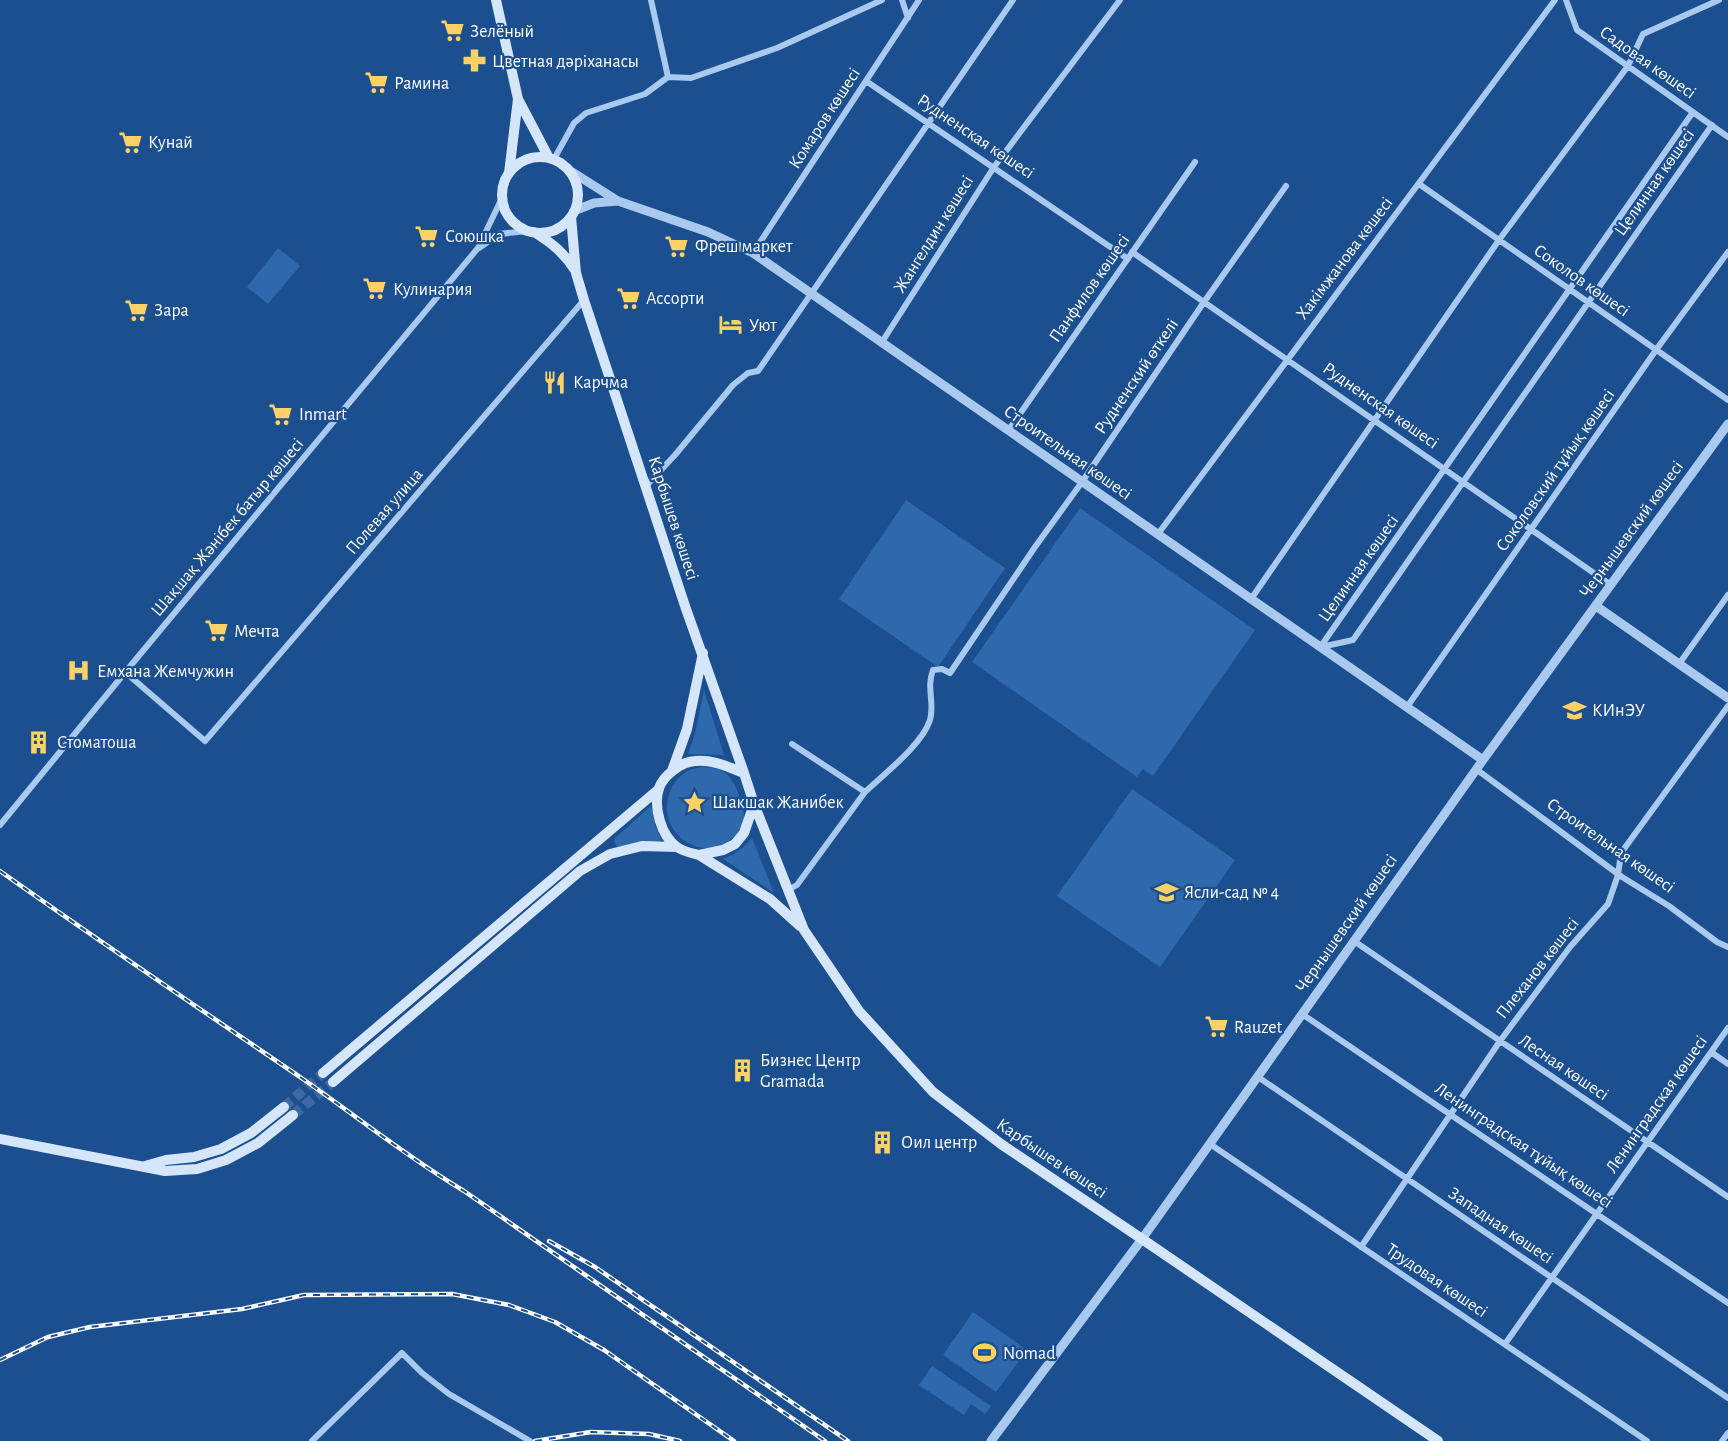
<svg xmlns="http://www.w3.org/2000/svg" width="1728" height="1441" font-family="'Alegreya Sans',sans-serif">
  <rect width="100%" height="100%" fill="#1b4f8f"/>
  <!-- green -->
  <path fill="#2e69ad" d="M278 248 300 266 268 304 247 287Z
    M906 500 1005 568 938 667 839 599Z
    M1080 508 1255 630 1153 776 1143 769 1137 777 972 662Z
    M704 690 724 755 688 754 695 734Z
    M701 767C721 768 729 771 737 790 740 798 744 807 744 816 744 823 741 828 737 833 718 858 682 850 670 823 662 805 670 780 688 771 691 769 697 768 701 767Z
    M1132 789 1235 860 1160 967 1057 896Z
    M651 806 655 825 662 841 618 848 614 842 615 838Z
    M752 838 774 893 723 859C736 854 743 848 752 838Z
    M973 1312 1027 1350 996 1392 943 1355Z
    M932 1366 991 1406 985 1414 971 1404 964 1415 919 1385Z"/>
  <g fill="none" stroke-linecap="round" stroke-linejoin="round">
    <!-- secondary-tunnel -->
    <path stroke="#3d69a0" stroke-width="10" stroke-dasharray="10 5" stroke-linecap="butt" d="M284 1107 323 1073
      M293 1115 333 1082"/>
    <!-- minor -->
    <path stroke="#a9c9ee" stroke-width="6" d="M651 0 668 77
      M902 0 908 18
      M1566 0 1577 30 1728 137
      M866 81 1128 259
      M554 159 574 123 586 113 645 94 668 77 691 78 777 48 882 0
      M1419 184 1728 400
      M479 248 499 234 528 231
      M1132 252 1611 585
      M753 253 919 0
      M882 342 994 167 1120 0
      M1008 431 1195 162
      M646 486 675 455 733 385 748 373 758 371 1013 0
      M1158 534 1555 0
      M1251 599 1499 240 1628 66 1643 34 1719 0
      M1321 646 1693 112
      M1321 647 1353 640 1712 125
      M1679 664 1728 595
      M125 672 205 741 584 300
      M1407 707 1656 350 1728 252
      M1476 769 1622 877 1669 906 1717 942 1728 947
      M865 792C884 774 922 745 930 720 935 703 926 688 933 670L942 669 950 673 1035 547 1082 482 1204 302 1286 186
      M0 825 132 664 478 248 502 198
      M788 890 797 885 865 792 792 744
      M1354 941 1728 1197
      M1302 1014 1728 1303
      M1711 1052 1728 1064
      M1258 1077 1728 1398
      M1210 1144 1647 1441
      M1361 1247 1500 1041 1570 947 1608 904 1618 875 1621 853 1728 706
      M1505 1344 1728 1028
      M312 1441 402 1353 422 1373 449 1394 530 1441
      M1722 1441 1728 1433"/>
    <!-- tertiary -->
    <path stroke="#a9c9ee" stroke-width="9" d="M569 170 618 201 708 232 753 253 1483 760
      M574 211 594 203 618 201
      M1596 606 1728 698
      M991 1441 1142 1239 1483 760 1728 424"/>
    <!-- secondary -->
    <path stroke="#d6e6fa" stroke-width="10" d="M496 0 518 99 549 158
      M502 195a38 38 0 1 1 76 0a38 38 0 1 1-76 0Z
      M509 173 518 99
      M571 217 576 273 584 300 685 606 744 773
      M534 232C552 243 564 253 575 270
      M672 771 687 729 703 653
      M754 804 804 930 859 1011 933 1092 1001 1144 1142 1239 1438 1441
      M699 855 723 850 735 844 744 833 754 804 744 773C728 767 712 759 695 761 681 762 664 775 659 788 653 807 661 836 677 847 684 852 692 853 699 855L770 899 800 926
      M323 1073 659 789
      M333 1082 580 871 610 854 642 846 677 847
      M0 1139 165 1171 197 1169 226 1160 258 1143 293 1115
      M145 1166 166 1160 194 1157 221 1149 251 1133 284 1107"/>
    <defs>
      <path id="rail" d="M0 871C99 941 200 1009 300 1077 355 1115 407 1157 464 1191L825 1441
        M549 1241 595 1267 848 1441
        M0 1360 48 1337 90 1327 242 1309 304 1295 452 1294 509 1305 555 1322 604 1350 734 1441
        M535 1441 591 1432 649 1434 680 1441"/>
    </defs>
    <!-- rail casing -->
    <use href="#rail" stroke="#fff" stroke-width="4.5"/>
    <!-- rail -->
    <use href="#rail" stroke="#1b4f8f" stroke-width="2" stroke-dasharray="7" stroke-linecap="butt"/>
  </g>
  <!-- icons -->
  <defs>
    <symbol id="supermarket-bare" viewBox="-9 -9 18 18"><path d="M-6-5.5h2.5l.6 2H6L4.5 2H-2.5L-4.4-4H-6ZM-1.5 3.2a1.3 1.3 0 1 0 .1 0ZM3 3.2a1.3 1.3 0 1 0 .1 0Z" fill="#ffd166" stroke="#1b4f8f" stroke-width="2.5" paint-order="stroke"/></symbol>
    <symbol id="pharmacy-bare" viewBox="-9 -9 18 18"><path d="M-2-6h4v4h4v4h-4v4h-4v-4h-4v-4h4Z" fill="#ffd166" stroke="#1b4f8f" stroke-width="2.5" paint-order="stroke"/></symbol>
    <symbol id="hotel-bare" viewBox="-9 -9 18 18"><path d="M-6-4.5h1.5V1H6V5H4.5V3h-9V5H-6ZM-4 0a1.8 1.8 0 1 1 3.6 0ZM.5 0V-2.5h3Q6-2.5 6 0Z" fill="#ffd166" stroke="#1b4f8f" stroke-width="2.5" paint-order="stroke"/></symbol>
    <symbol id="restaurant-bare" viewBox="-9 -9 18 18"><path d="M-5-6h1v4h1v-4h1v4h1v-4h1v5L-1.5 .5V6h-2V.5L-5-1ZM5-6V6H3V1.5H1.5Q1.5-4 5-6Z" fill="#ffd166" stroke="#1b4f8f" stroke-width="2.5" paint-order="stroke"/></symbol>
    <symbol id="hospital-bare" viewBox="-9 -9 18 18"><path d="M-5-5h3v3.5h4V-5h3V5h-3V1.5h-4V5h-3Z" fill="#ffd166" stroke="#1b4f8f" stroke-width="2.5" paint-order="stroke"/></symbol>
    <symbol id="university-bare" viewBox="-9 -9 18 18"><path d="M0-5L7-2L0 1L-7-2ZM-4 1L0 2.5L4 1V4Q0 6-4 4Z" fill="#ffd166" stroke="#1b4f8f" stroke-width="2.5" paint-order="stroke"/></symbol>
    <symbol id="building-bare" viewBox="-9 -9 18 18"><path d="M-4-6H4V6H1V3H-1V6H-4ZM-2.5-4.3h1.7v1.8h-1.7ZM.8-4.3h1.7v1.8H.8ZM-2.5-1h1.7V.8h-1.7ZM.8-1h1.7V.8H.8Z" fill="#ffd166" stroke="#1b4f8f" stroke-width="2.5" paint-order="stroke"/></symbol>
    <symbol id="sight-bare" viewBox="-9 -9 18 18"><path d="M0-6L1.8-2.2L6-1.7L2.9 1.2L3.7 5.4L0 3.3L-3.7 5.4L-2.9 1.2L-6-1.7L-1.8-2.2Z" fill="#ffd166" stroke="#1b4f8f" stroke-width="2.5" paint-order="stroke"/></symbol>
    <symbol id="school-bare" viewBox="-9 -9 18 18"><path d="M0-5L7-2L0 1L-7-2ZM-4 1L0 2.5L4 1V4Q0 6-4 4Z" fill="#ffd166" stroke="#1b4f8f" stroke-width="2.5" paint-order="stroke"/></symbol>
    <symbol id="stadium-bare" viewBox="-9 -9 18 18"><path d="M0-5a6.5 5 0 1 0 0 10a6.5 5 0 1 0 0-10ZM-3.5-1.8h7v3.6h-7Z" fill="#ffd166" stroke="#1b4f8f" stroke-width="2.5" paint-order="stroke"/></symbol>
  </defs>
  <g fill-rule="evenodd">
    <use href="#supermarket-bare" x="436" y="14" width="33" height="33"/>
    <use href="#pharmacy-bare" x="458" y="44" width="33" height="33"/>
    <use href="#supermarket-bare" x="360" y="66" width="33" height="33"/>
    <use href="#supermarket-bare" x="114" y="126" width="33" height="33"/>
    <use href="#supermarket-bare" x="410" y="220" width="33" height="33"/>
    <use href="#supermarket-bare" x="660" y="230" width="33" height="33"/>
    <use href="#supermarket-bare" x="358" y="272" width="33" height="33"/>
    <use href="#supermarket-bare" x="612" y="282" width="33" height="33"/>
    <use href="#supermarket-bare" x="120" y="294" width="33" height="33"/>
    <use href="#hotel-bare" x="714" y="308" width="33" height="33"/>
    <use href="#restaurant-bare" x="538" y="366" width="33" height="33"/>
    <use href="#supermarket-bare" x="264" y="398" width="33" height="33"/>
    <use href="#supermarket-bare" x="200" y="614" width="33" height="33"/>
    <use href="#hospital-bare" x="62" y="654" width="33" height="33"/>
    <use href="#university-bare" x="1558" y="694" width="33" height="33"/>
    <use href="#building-bare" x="22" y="726" width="33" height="33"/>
    <use href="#sight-bare" x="678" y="786" width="33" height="33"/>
    <use href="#school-bare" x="1150" y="876" width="33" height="33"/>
    <use href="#supermarket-bare" x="1200" y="1010" width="33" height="33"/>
    <use href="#building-bare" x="726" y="1054" width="33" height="33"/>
    <use href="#building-bare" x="866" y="1126" width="33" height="33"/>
    <use href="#stadium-bare" x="968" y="1336" width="33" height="33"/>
  </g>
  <g text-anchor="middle" stroke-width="4.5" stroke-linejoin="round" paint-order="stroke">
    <!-- poi labels -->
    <g font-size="18" fill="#fff" stroke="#1b4f8f" text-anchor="start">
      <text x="470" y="37">Зелёный</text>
      <text x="492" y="67">Цветная дәріханасы</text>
      <text x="394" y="89">Рамина</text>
      <text x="148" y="148">Кунай</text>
      <text x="445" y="242">Союшка</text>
      <text x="695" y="252">Фреш маркет</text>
      <text x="393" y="295">Кулинария</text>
      <text x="646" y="304">Ассорти</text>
      <text x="154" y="316">Зара</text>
      <text x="749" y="331">Уют</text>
      <text x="573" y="388">Карчма</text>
      <text x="299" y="420">Inmart</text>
      <text x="234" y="637">Мечта</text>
      <text x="97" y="677">Емхана Жемчужин</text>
      <text x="1592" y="716">КИнЭУ</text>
      <text x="57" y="748">Стоматоша</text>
      <text x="712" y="808">Шакшак Жанибек</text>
      <text x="1184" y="898">Ясли-сад № 4</text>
      <text x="1234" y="1033">Rauzet</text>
      <text x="760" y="1066">Бизнес Центр<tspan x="760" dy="21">Gramada</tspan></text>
      <text x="901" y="1148">Оил центр</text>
      <text x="1003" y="1359">Nomad</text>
    </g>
    <!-- street labels -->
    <g font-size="18" fill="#fff" stroke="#1b4f8f">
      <text transform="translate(1648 62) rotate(35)" y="6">Садовая көшесі</text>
      <text transform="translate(824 118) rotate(-57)" y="6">Комаров көшесі</text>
      <text transform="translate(976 136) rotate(34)" y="6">Рудненская көшесі</text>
      <text transform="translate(1654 182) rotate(-55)" y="6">Целинная көшесі</text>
      <text transform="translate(933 234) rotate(-58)" y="6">Жангелдин көшесі</text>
      <text transform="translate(1344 258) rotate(-53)" y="6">Хакімжанова көшесі</text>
      <text transform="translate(1582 280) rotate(35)" y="6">Соколов көшесі</text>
      <text transform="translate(1089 288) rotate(-55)" y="6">Панфилов көшесі</text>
      <text transform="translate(1136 376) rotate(-56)" y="6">Рудненский өткелі</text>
      <text transform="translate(1381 405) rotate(35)" y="6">Рудненская көшесі</text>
      <text transform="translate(1068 452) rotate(35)" y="6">Строительная көшесі</text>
      <text transform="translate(1555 470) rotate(-55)" y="6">Соколовский тұйық көшесі</text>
      <text transform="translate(384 511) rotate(-49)" y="6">Полевая улица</text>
      <text transform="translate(674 518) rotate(72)" y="6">Карбышев көшесі</text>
      <text transform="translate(227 527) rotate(-50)" y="6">Шақшақ Жәнібек батыр көшесі</text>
      <text transform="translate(1631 529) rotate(-54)" y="6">Чернышевский көшесі</text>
      <text transform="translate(1358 568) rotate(-55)" y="6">Целинная көшесі</text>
      <text transform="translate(1611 845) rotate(35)" y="6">Строительная көшесі</text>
      <text transform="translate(1346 923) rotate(-55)" y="6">Чернышевский көшесі</text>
      <text transform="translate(1537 968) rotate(-52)" y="6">Плеханов көшесі</text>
      <text transform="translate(1564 1067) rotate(34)" y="6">Лесная көшесі</text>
      <text transform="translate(1656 1104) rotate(-55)" y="6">Ленинградская көшесі</text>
      <text transform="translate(1524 1145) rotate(34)" y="6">Ленинградская тұйық көшесі</text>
      <text transform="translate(1052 1158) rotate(34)" y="6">Карбышев көшесі</text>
      <text transform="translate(1501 1225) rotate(34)" y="6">Западная көшесі</text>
      <text transform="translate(1437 1280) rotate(34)" y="6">Трудовая көшесі</text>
    </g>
  </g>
</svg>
